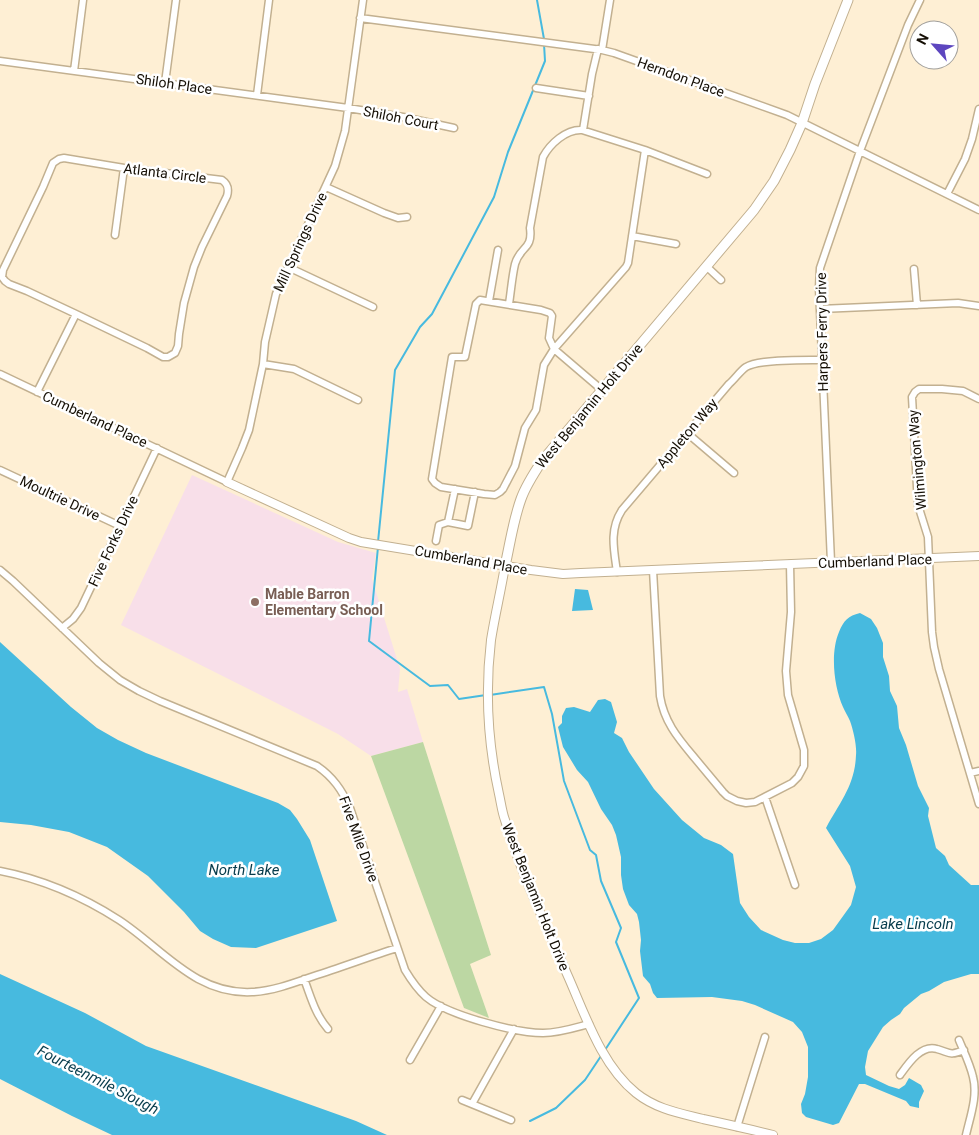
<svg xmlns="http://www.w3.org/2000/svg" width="979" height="1135" font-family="Roboto,sans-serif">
  <rect width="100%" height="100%" fill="#feefd4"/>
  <!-- education -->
  <path fill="#f8dfe9" d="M192 475 338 542 376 553 372 579 400 669 398 692 407 689 423 742 371 756 338 734 121 625Z"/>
  <!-- green -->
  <path fill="#bcd7a3" d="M423 742 491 955 470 964 489 1018 464 1008 371 756Z"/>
  <!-- water -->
  <path fill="#47badf" d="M575 589 588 590 593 610 572 611Z
    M860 613 871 619 877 628 883 643V657L889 676 890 691 897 706 899 728 906 745 918 786 929 808 928 816 936 848 945 856 949 865 971 885H979V974H971L944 982 929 991 921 994 904 1008 900 1014 891 1020 883 1027 868 1051 865 1067 866 1075 889 1086 899 1089 905 1085 909 1078 921 1085 924 1091 919 1102V1108L910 1106 906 1101 865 1084H859L839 1123 833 1125 806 1117 802 1113 801 1104 805 1094 808 1077V1047L802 1032 793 1022 755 1005 742 1001 712 997 657 998 653 993 650 984 643 976 640 951 641 940 639 922 637 914 629 905 623 889 621 875V857L616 835 612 825 601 809 588 782 577 770 563 747 558 727 562 723V716L566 708 574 707 590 712 598 700 605 699 611 702 617 722 614 733 622 738 629 752 654 789 682 820 704 838 721 845 733 854 740 903 749 917 761 930 783 940 795 943H809L821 939 833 930 851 905 856 887 850 866 826 828C840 802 855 785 856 755 857 746 853 729 850 721 848 716 845 712 843 707 834 687 830 653 839 632 844 620 848 616 860 613Z
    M0 642 71 707 97 728 118 740 146 753 246 791 278 803 290 810 297 819 310 840 337 921 256 948 231 947 213 939 200 931 184 912 148 876 107 847 69 832 31 825 0 822Z
    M0 974 85 1013 146 1046 356 1121 387 1135H112L72 1116 0 1079Z"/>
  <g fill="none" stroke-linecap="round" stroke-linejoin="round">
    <!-- stream -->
    <path stroke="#47badf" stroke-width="2" d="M537 0 544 39
      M378 542 395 370 420 327 432 314 494 197 508 152 545 61 544 44
      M378 547 369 641 430 686 448 685 459 699 486 695
      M490 695 544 687 552 714 564 781 590 850 596 855 601 881 621 928 616 942 639 998 605 1050
      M530 1121 556 1108 585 1080 601 1056"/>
    <defs>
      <path id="minor" d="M360 18 602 50 614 53 787 115 979 210
        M602 50 610 0
        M0 61 348 108 403 117 454 128
        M74 71 83 0
        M165 83 176 0
        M536 88 589 96
        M257 95 269 0
        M583 130 592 74 598 49
        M645 150 707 174
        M64 158 124 168 222 180C228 184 229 189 227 196L202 247 194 267 184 303 179 334 178 346 175 353 168 357H163L147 348 76 314 27 291 9 284 5 281 2 277 3 270 43 187 53 163 59 159Z
        M326 187 384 213 398 218 407 217
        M947 194 965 159 972 139 979 109
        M115 235 124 168
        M632 236 676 244
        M706 266 721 280
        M288 267 373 307
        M914 269 917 305
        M489 301 498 250
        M509 304C511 291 512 277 515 264 520 246 533 250 530 228L543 157C550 144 566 129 582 130L645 150 628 263 626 267 554 349 544 365 536 410 525 428 515 466 503 489 500 492 495 495 484 494 441 487 435 483 432 479 452 357H465L476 304 480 300 541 310 550 313 552 316 549 338 554 349 602 390
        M820 309 958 303 979 306
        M263 364 294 369 358 400
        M0 374 227 482 242 448 249 430 263 364 265 342 276 294 335 166 345 131 363 0
        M37 392 76 314
        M979 399 963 391 942 389H919L915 392 912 397 918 505 928 537 932 632 934 647 939 669 979 804
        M687 433 734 473
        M0 470 120 526
        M455 489 448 522 468 526 475 492
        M436 541 439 525 448 522
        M831 562 819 288 820 268 860 151 908 25 920 0
        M0 570 13 581 99 663 120 680 139 691 160 701 317 766C333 777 342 790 350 808L405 970C411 980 417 989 426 997 447 1015 516 1033 543 1033 559 1033 574 1028 589 1024
        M653 570 660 696C664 721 677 737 693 756 703 768 713 780 723 792L727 796 737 801 746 803 755 802 792 783 798 777 804 766V750L788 695 786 671 791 612 790 564
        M617 572C614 550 609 530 622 510L729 384C735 379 740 371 746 367 759 359 804 360 822 360
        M62 628 73 619 81 608 157 448
        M970 773 979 771
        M765 797 795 885
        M0 871C42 879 83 897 119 920 162 948 195 995 252 992 273 991 294 983 314 976 342 967 369 957 397 948
        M304 979C311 997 315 1014 328 1029
        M959 1040C964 1052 970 1064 973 1077 978 1096 970 1117 966 1135
        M410 1060 441 1006
        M900 1075C908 1064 921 1044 937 1049 951 1053 949 1056 964 1050
        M462 1100 511 1120
        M472 1104 514 1029
        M737 1127 765 1037"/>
      <path id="tertiary" d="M227 482 349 538 361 542 531 570 563 574 581 573 979 556
        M505 566C501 590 495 615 491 640 485 691 488 744 499 794 501 803 502 812 505 820 521 873 545 923 567 974 585 1014 601 1065 636 1093 656 1109 679 1113 703 1119 726 1124 749 1129 773 1135"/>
      <path id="secondary" d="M505 566C510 544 513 521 521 499 526 485 534 473 542 461L754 210 774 181 790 150 802 123 815 84 848 0"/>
    </defs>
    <!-- minor casing -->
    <use href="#minor" stroke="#c2b090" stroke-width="9"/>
    <!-- tertiary casing -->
    <use href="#tertiary" stroke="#c2b090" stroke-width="10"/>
    <!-- secondary casing -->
    <use href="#secondary" stroke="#c2b090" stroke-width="11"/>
    <!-- minor -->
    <use href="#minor" stroke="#fff" stroke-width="6"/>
    <!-- tertiary -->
    <use href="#tertiary" stroke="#fff" stroke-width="8"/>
    <!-- secondary -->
    <use href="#secondary" stroke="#fff" stroke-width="9"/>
  </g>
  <!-- markers -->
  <circle fill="#8d6e63" stroke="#fff" stroke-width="2" cx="255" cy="602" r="5"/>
  <g text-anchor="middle" stroke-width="5" stroke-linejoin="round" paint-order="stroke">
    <!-- street labels -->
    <g font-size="14" fill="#140e04" stroke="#fff">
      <text transform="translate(681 77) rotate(20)" y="5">Herndon Place</text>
      <text transform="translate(174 84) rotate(8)" y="5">Shiloh Place</text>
      <text transform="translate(401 118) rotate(11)" y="5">Shiloh Court</text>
      <text transform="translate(165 173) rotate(7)" y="5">Atlanta Circle</text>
      <text transform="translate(300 242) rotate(-65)" y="5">Mill Springs Drive</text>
      <text transform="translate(822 332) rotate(-91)" y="5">Harpers Ferry Drive</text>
      <text transform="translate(589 406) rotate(-50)" y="5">West Benjamin Holt Drive</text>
      <text transform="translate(95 419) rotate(25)" y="5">Cumberland Place</text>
      <text transform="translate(687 433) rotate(-50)" y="5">Appleton Way</text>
      <text transform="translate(917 460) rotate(-95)" y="5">Wilmington Way</text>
      <text transform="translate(60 498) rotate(25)" y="5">Moultrie Drive</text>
      <text transform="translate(113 541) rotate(-65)" y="5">Five Forks Drive</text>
      <text transform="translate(471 560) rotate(10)" y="5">Cumberland Place</text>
      <text transform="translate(875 561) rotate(-2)" y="5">Cumberland Place</text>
      <text transform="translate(359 839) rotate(70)" y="5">Five Mile Drive</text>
      <text transform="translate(536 897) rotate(68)" y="5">West Benjamin Holt Drive</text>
    </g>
    <!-- education labels -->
    <g font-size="14" font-weight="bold" fill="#785e54" stroke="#fff" text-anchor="start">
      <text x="265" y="599">Mable Barron<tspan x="265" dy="16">Elementary School</tspan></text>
    </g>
    <!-- water labels -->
    <g font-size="15" font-style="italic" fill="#073c4c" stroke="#fff">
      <text x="244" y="875">North Lake</text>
      <text x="913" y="929">Lake Lincoln</text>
      <text transform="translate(98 1080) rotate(27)" y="5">Fourteenmile Slough</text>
    </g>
  </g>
  <!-- north arrow -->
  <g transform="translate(934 45) rotate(297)"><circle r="24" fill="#ffffff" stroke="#a19f9b"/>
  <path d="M0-4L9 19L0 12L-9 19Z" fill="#5d46bf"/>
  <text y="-8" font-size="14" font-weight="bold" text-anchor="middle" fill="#140e04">N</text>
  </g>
</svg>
